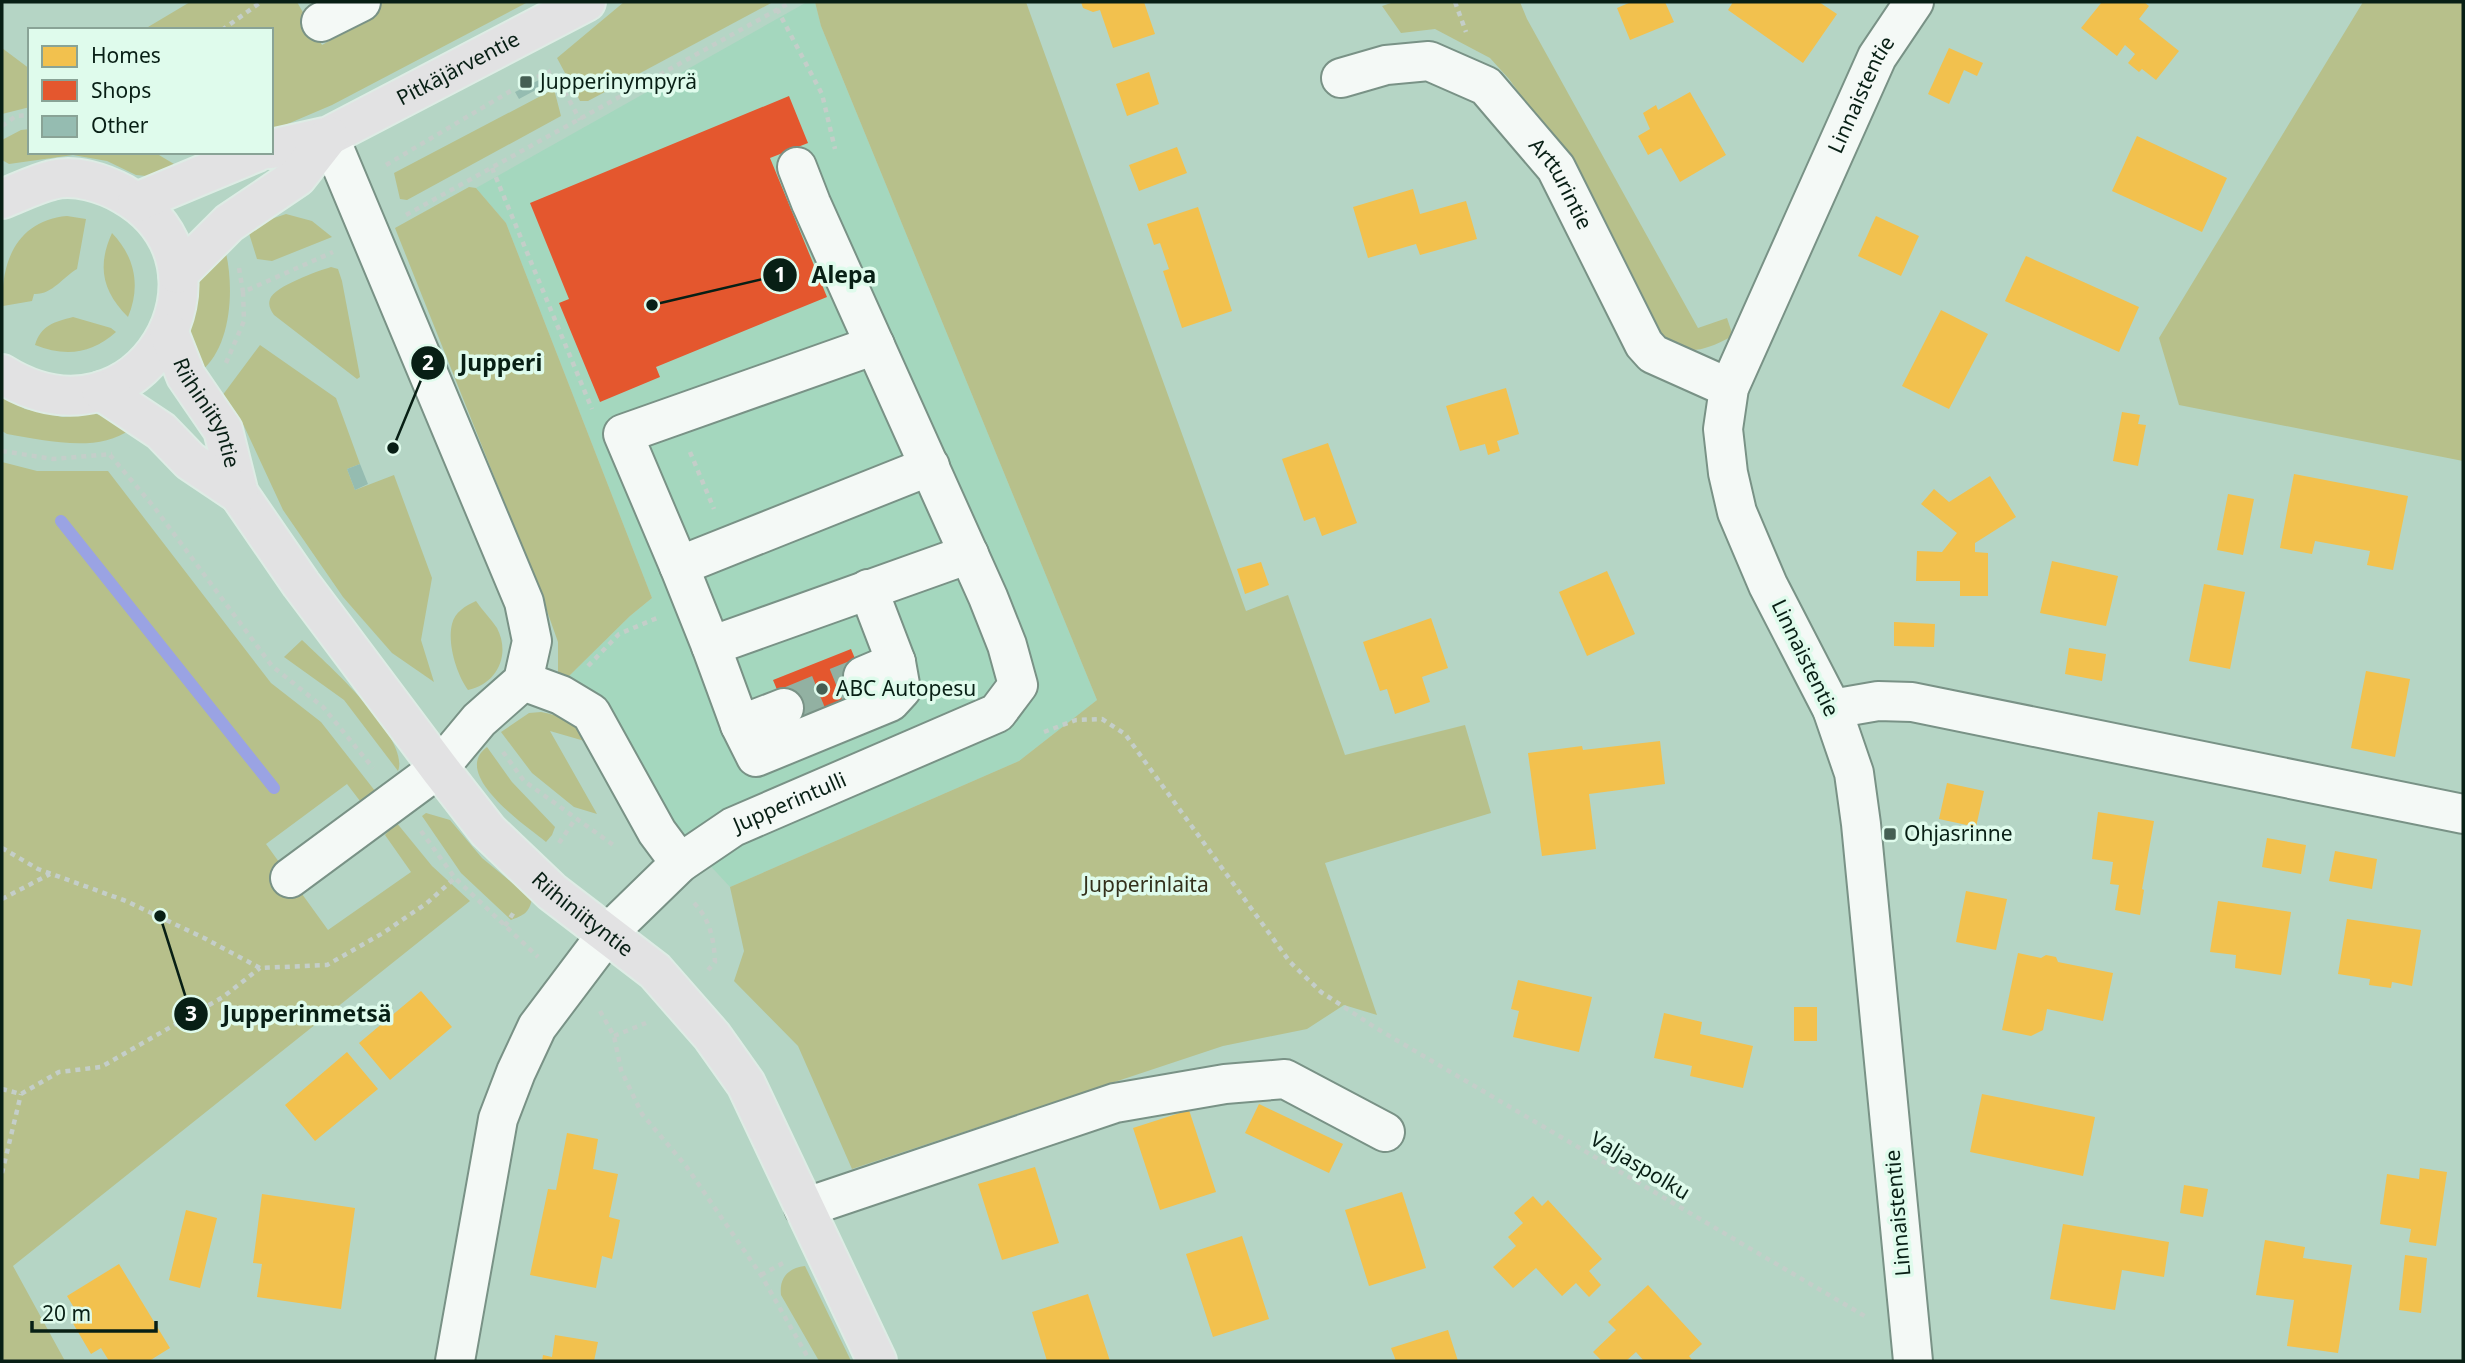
<svg xmlns="http://www.w3.org/2000/svg" width="2465" height="1363" font-family="'Noto Sans',sans-serif">
  <rect width="100%" height="100%" fill="#b5d5c5"/>
  <!-- built -->
  <path fill="#a4d7be" d="M807 2H815L821 26 1097 700 1019 761 730 887 667 819 567 678 630 616 652 598 506 223 476 188Z"/>
  <!-- green -->
  <path fill="#b7c08b" d="M190 2H297L322 45 365 21 361 13 385 2H528L332 105 271 131V30H143Z
    M624 2H773L588 101H580L557 58Z
    M815 2H1026L1246 611 1288 595 1345 755 1465 725 1491 813 1325 863 1377 1015 1344 1005 1307 1029 1223 1046 852 1169 798 1046 734 981 744 951 730 887 1019 761 1097 700 821 26Z
    M1394 2H1520L1527 19 1698 328 1727 318 1733 336C1699 353 1693 354 1656 342L1553 140 1509 79 1490 58 1435 29 1401 33 1382 6Z
    M2363 2H2463V461L2179 405 2159 338Z
    M2 48 30 69V107L2 114Z
    M554 89 561 116 407 200 400 199 394 173Z
    M30 129V152H154L184 170 157 177 136 175 107 161 73 155 9 164 2 160V140L21 130Z
    M469 187 476 188 506 223 652 598 630 616 567 678 558 674V642L541 594 395 228Z
    M286 214 312 221 332 237 272 261 257 259 247 227Z
    M67 216 86 219 77 269C63 277 52 295 34 294L32 301 3 306C0 260 19 220 67 216Z
    M112 233C135 257 141 286 128 317 102 291 97 266 112 233Z
    M223 242C235 279 234 346 200 372L192 347 190 331 195 290 202 263Z
    M331 267 338 269 342 281 359 371 360 377 357 379 274 315C270 309 268 305 270 299 275 286 318 271 331 267Z
    M73 317 111 328 116 332C92 354 65 357 35 345 41 325 54 322 73 317Z
    M260 345 336 398 360 464 347 469 355 490 394 475 432 578 421 640 434 682 392 653 343 597 283 510 244 426 219 400Z
    M2 395 25 409 63 417 93 413 110 418 131 429C97 454 45 440 7 434L2 431Z
    M2 462 37 471H108L271 683 321 722 379 796 368 803 360 801 347 784 266 844 328 930 411 872 385 835 396 822 432 866 470 901 13 1266 65 1361H2Z
    M476 601C482 610 491 619 497 628 511 655 497 684 468 690 457 675 447 644 452 624 455 612 465 606 476 601Z
    M302 640C325 662 411 738 398 771L344 700 284 657Z
    M541 712C561 715 578 725 588 742L550 731 597 814 574 807 532 773 501 732 529 713Z
    M487 747 512 782 555 827 552 835 546 842C525 825 450 774 487 747Z
    M426 813 450 820 482 858 532 899C529 913 524 915 511 920L461 873 422 816Z
    M805 1266 851 1361H819L781 1295C779 1278 788 1268 805 1266Z"/>
  <!-- homes -->
  <path fill="#f2c14e" d="M1081 2H1144L1155 34 1113 48 1100 10 1093 12 1083 8Z
    M1631 2H1665L1674 22 1630 40 1617 8Z
    M1733 2H1819L1837 14 1803 63 1728 10Z
    M2102 2H2144L2149 6 2139 19 2179 51 2156 80 2142 69 2139 72 2128 63 2135 54 2125 45 2117 56 2081 28Z
    M1949 48 1983 63 1977 76 1964 70 1949 104 1928 94Z
    M1149 72 1159 104 1127 116 1116 84Z
    M1690 92 1726 155 1680 182 1661 148 1648 155 1638 136 1650 129 1643 113 1656 105 1658 110Z
    M2137 136 2227 178 2202 232 2112 191Z
    M1177 147 1187 173 1139 191 1129 165Z
    M1413 189 1420 214 1466 201 1477 239 1420 255 1416 244 1368 258 1353 207Z
    M1198 207 1232 311 1182 328 1163 271 1169 269 1160 243 1154 245 1147 224Z
    M1876 216 1919 236 1901 276 1858 256Z
    M2026 256 2139 307 2119 352 2005 301Z
    M1941 310 1988 334 1949 409 1902 386Z
    M1506 388 1519 434 1497 441 1500 451 1488 455 1485 444 1460 451 1446 406Z
    M2122 412 2140 415 2138 424 2146 425 2138 466 2113 461Z
    M1328 443 1357 523 1322 536 1315 517 1304 521 1282 459Z
    M2294 474 2408 496 2393 570 2367 565 2370 551 2315 541 2312 554 2280 548Z
    M1990 476 2016 517 1975 543V552L1988 553V596H1960V581H1916L1917 551 1942 552 1957 533 1921 504 1934 489 1949 502Z
    M2228 494 2254 499 2243 555 2217 550Z
    M2052 561 2118 576 2106 626 2040 613Z
    M1261 562 1269 585 1245 594 1237 569Z
    M1607 571 1635 634 1587 656 1559 592Z
    M2204 584 2245 592 2230 669 2189 661Z
    M1431 618 1448 668 1422 677 1430 702 1395 714 1387 689 1380 691 1363 642Z
    M1894 622 1935 624 1934 647 1894 646Z
    M2069 648 2106 654 2102 681 2065 674Z
    M2366 671 2410 679 2395 757 2351 748Z
    M1660 741 1665 784 1589 794 1596 849 1542 856 1528 753 1582 746 1583 750Z
    M1947 783 1984 791 1976 827 1939 819Z
    M2098 812 2154 821 2142 889 2144 890 2140 915 2115 910 2119 885 2110 884 2113 862 2092 859Z
    M2267 838 2306 845 2301 874 2262 867Z
    M2335 851 2377 859 2372 889 2329 881Z
    M1966 891 2007 899 1996 950 1956 942Z
    M2218 901 2291 912 2281 975 2235 968 2236 955 2210 952Z
    M2347 919 2421 930 2412 986 2392 982 2391 988 2369 985 2370 979 2338 974Z
    M2018 953 2041 958 2046 955 2056 957 2058 962 2113 973 2103 1021 2047 1009 2043 1030 2031 1036 2002 1030Z
    M1518 980 1592 997 1579 1052 1513 1037 1519 1011 1511 1009Z
    M421 991 452 1027 390 1080 359 1043Z
    M1794 1007H1817V1041H1794Z
    M1664 1013 1702 1022 1700 1034 1753 1046 1743 1088 1690 1076 1692 1066 1654 1058Z
    M347 1052 378 1089 315 1141 285 1105Z
    M1982 1094 2095 1117 2083 1176 1970 1152Z
    M1259 1104 1343 1144 1329 1173 1245 1133Z
    M1189 1110 1216 1192 1160 1210 1133 1128Z
    M567 1133 598 1139 593 1169 618 1174 609 1217 620 1220 612 1259 602 1256 596 1288 530 1275 548 1189 556 1190Z
    M1035 1167 1059 1243 1002 1260 978 1184Z
    M2420 1168 2447 1172 2436 1246 2409 1242 2411 1229 2380 1224 2387 1174 2419 1179Z
    M2184 1185 2208 1189 2203 1217 2180 1213Z
    M1402 1192 1426 1268 1369 1286 1345 1210Z
    M262 1194 355 1208 341 1309 257 1297 262 1264 253 1263Z
    M1533 1196 1542 1206 1548 1200 1602 1259 1589 1271 1601 1285 1589 1297 1576 1283 1562 1296 1536 1268 1513 1288 1493 1267 1516 1246 1508 1237 1523 1223 1514 1213Z
    M186 1210 217 1218 200 1288 169 1280Z
    M2063 1224 2169 1242 2164 1277 2122 1270 2115 1310 2050 1299Z
    M1242 1236 1269 1319 1213 1337 1186 1254Z
    M2265 1240 2305 1247 2303 1258 2352 1265 2338 1353 2287 1346 2294 1300 2256 1295Z
    M2405 1255 2427 1258 2421 1313 2399 1310Z
    M119 1264 170 1348 149 1361H109L101 1348 91 1354 71 1320 79 1316 67 1296Z
    M1648 1285 1702 1344 1689 1356 1693 1361H1644L1636 1352 1626 1361H1602L1593 1352 1616 1330 1608 1322Z
    M1088 1294 1110 1361H1047L1032 1312Z
    M1448 1330 1458 1361H1396L1391 1348Z
    M555 1335 598 1342 594 1361H542L543 1355 552 1357Z"/>
  <!-- shops -->
  <path fill="#e4572e" d="M789 96 808 143 770 158 827 297 656 367 660 377 600 402 559 303 569 299 530 203Z
    M851 649 871 697 793 729 773 680Z"/>
  <g fill="none" stroke-linecap="round" stroke-linejoin="round">
    <!-- stream -->
    <path stroke="#9aa3e3" stroke-width="12" d="M61 521 274 788"/>
  </g>
  <!-- building -->
  <path fill="#95bcb1" d="M541 79 545 85 519 99 515 92Z
    M360 464 368 484 355 490 347 469Z"/>
  <g fill="none" stroke-linecap="round" stroke-linejoin="round">
    <!-- minor-tunnel -->
    <path stroke="#92b1a2" stroke-width="38" stroke-dasharray="38 19" stroke-linecap="butt" d="M784 708 863 676"/>
    <defs>
      <g id="minor">
        <path d="M321 22 361 2"/>
        <path id="s1" d="M1341 78 1386 65 1429 61 1486 86 1556 168 1644 344 1653 354 1729 388"/>
        <path d="M875 345 623 434 679 566 930 466"/>
        <path d="M679 566 711 646 969 554"/>
        <path d="M711 646 740 725 784 708"/>
        <path d="M863 676 896 662 868 589"/>
        <path d="M523 681 561 695 591 713 657 832 680 863"/>
        <path d="M1832 709 1878 701 1912 702 2463 814"/>
        <path d="M740 725 756 757 890 702 901 690 896 662"/>
        <path d="M290 878 439 768 479 720 523 681 532 641 524 602 329 136"/>
        <path d="M804 1208 1115 1103 1225 1084 1285 1079 1385 1132"/>
        <path id="s2" d="M455 1361 498 1119 516 1072 537 1027 607 934 680 863 733 827 997 713 1018 685 1007 645 988 597 811 203 797 167"/>
        <path id="s3" d="M1913 1361 1861 824 1854 773 1832 709 1768 585 1737 512 1728 473 1723 429 1729 388 1877 57 1914 2"/>
      </g>
      <g id="major">
        <path id="s4" d="M271 149 329 136 586 2"/>
        <path d="M2 199C18 193 35 184 52 180 75 174 103 183 123 194 249 266 140 460 2 374"/>
        <path d="M137 202 257 152"/>
        <path d="M178 274 229 223 297 177 329 136"/>
        <path id="s5" d="M169 333 186 376 223 430 239 494 301 584 439 768 488 831 552 892 655 971 712 1036 746 1084 877 1361"/>
        <path d="M101 391 161 431 190 461 239 494"/>
      </g>
    </defs>
    <!-- minor casing -->
    <use href="#minor" stroke="#799286" stroke-width="42"/>
    <!-- major casing -->
    <use href="#major" stroke="#deece5" stroke-width="42"/>
    <!-- path -->
    <path stroke="#c4cec9" stroke-width="4.5" stroke-dasharray="5 5" stroke-linecap="butt" d="M1455 2 1466 32
      M777 9 822 94 835 149
      M222 30 261 2
      M537 77 551 71 561 85 580 120
      M2 126 16 116 30 115
      M386 165 514 89
      M492 168 592 409
      M406 215 791 2
      M239 268 243 292
      M226 363 244 321 243 292 333 252
      M2 451 53 459 112 454
      M690 452 714 509
      M110 455 154 507 272 666 323 707 373 768
      M588 666 619 634 657 618
      M1044 732 1076 720 1102 719 1125 734 1290 962 1321 992 1376 1028 1868 1318
      M503 752 524 781 616 847
      M421 831 455 878 538 957
      M559 843 576 818
      M2 848 38 869 126 901 204 938 260 968 327 965 383 933 427 903 455 878
      M2 899 50 874
      M694 903C710 919 714 940 715 962L708 970
      M505 926 514 912
      M600 1011 614 1036 621 1070 642 1114 686 1166 761 1275 810 1361
      M614 1036 646 1023
      M2 1089 21 1094 59 1072 101 1067 223 997 260 968
      M2 1173 21 1094
      M761 1275 785 1262"/>
    <!-- minor -->
    <use href="#minor" stroke="#f4f9f6" stroke-width="38"/>
    <!-- major -->
    <use href="#major" stroke="#e2e2e3" stroke-width="38"/>
  </g>
  <!-- markers -->
  <g fill="#455f53" stroke="#dffbec" stroke-width="2.5">
    <rect x="519" y="75" width="14" height="14" rx="3.5"/>
    <circle cx="822" cy="689" r="7"/>
    <rect x="1883" y="827" width="14" height="14" rx="3.5"/>
  </g>
  <g text-anchor="middle" stroke-width="7" stroke-linejoin="round" paint-order="stroke">
    <!-- street labels -->
    <g font-size="21" fill="#081f15" stroke="#dffbec">
      <text dy="7" stroke="none"><textPath href="#s4" startOffset="205">Pitkäjärventie</textPath></text>
      <text dy="7" stroke="none"><textPath href="#s3" startOffset="1325">Linnaistentie</textPath></text>
      <text dy="7" stroke="none"><textPath href="#s1" startOffset="276">Artturintie</textPath></text>
      <text dy="7" stroke="none"><textPath href="#s5" startOffset="89">Riihiniityntie</textPath></text>
      <text transform="translate(1805 658) rotate(64)" y="7">Linnaistentie</text>
      <text dy="7" stroke="none"><textPath href="#s2" startOffset="690">Jupperintulli</textPath></text>
      <text dy="7" stroke="none"><textPath href="#s5" startOffset="723">Riihiniityntie</textPath></text>
      <text transform="translate(1640 1166) rotate(31)" y="7">Valjaspolku</text>
      <text transform="translate(1898 1213) rotate(-95)" y="7">Linnaistentie</text>
    </g>
    <!-- poi labels -->
    <g font-size="21" fill="#081f15" stroke="#dffbec" text-anchor="start">
      <text x="540" y="89">Jupperinympyrä</text>
      <text x="836" y="696">ABC Autopesu</text>
      <text x="1904" y="841">Ohjasrinne</text>
    </g>
    <!-- park labels -->
    <g font-size="21" fill="#33301b" stroke="#dffbec">
      <text x="1146" y="892">Jupperinlaita</text>
    </g>
  </g>
  <!-- callouts -->
  <path fill="none" stroke="#081f15" stroke-width="2.5" d="M652 305L780 275M393 448L428 363M160 916L191 1014"/>
  <g fill="#081f15" stroke="#dffbec" stroke-width="2.5">
    <circle cx="652" cy="305" r="7"/>
    <circle cx="393" cy="448" r="7"/>
    <circle cx="160" cy="916" r="7"/>
    <circle cx="780" cy="275" r="18"/>
    <circle cx="428" cy="363" r="18"/>
    <circle cx="191" cy="1014" r="18"/>
  </g>
  <g font-size="21" text-anchor="middle" font-weight="bold" fill="#fff">
    <text x="780" y="282">1</text>
    <text x="428" y="370">2</text>
    <text x="191" y="1021">3</text>
  </g>
  <g font-size="23" text-anchor="middle" font-weight="bold" fill="#081f15" stroke="#dffbec" stroke-width="7" stroke-linejoin="round" paint-order="stroke">
    <text x="844" y="283">Alepa</text>
    <text x="501" y="371">Jupperi</text>
    <text x="307" y="1022">Jupperinmetsä</text>
  </g>
  <!-- border -->
  <rect width="2465" height="1363" fill="none" stroke="#081f15" stroke-width="7"/>
  <!-- legend -->
  <rect x="28" y="28" width="245" height="126" fill="#dffbec" stroke="#89a396" stroke-width="2"/>
  <rect x="42" y="46" width="35" height="21" fill="#f2c14e" stroke="#89a396" stroke-width="2"/>
  <text x="91" y="63" font-size="21" fill="#081f15">Homes</text>
  <rect x="42" y="80" width="35" height="21" fill="#e4572e" stroke="#89a396" stroke-width="2"/>
  <text x="91" y="98" font-size="21" fill="#081f15">Shops</text>
  <rect x="42" y="116" width="35" height="21" fill="#95bcb1" stroke="#89a396" stroke-width="2"/>
  <text x="91" y="133" font-size="21" fill="#081f15">Other</text>
  <!-- scale -->
  <path d="M32 1321v10h124v-10" fill="none" stroke="#081f15" stroke-width="3.5"/>
  <text x="42" y="1321" font-size="21" fill="#081f15" stroke="#dffbec" stroke-width="5" paint-order="stroke">20 m</text>
</svg>
